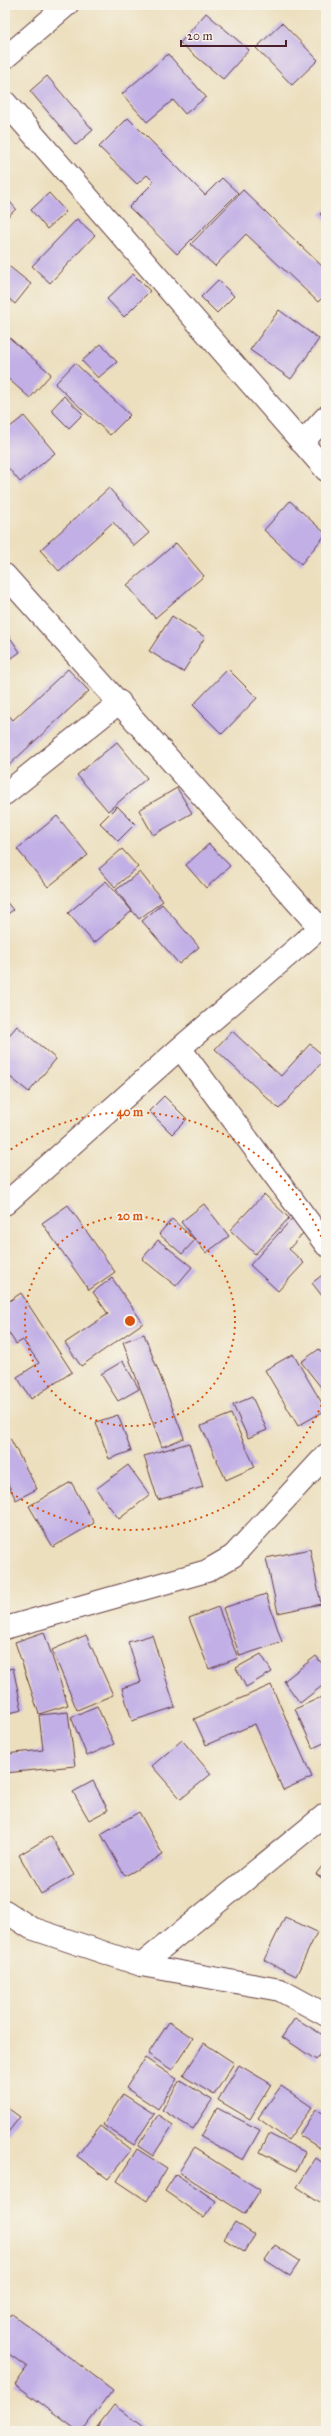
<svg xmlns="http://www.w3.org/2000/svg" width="331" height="2436" font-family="'IM FELL Great Primer',serif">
  <rect width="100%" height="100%" fill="#f7f3e8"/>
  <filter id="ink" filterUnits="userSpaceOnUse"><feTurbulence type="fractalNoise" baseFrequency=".025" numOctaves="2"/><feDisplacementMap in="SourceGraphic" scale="8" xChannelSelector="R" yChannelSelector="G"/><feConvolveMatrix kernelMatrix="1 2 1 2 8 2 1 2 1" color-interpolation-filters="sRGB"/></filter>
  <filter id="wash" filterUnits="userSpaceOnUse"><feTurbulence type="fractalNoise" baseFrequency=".012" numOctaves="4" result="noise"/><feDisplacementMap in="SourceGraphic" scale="16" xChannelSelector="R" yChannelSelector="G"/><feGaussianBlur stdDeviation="0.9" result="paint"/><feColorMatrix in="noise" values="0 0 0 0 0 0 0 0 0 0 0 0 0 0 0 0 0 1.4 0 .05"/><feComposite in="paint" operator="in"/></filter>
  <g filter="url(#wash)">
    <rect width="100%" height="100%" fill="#ecdfbe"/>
    <g id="blocks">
      <!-- building -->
      <path fill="#c1afe6" d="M206 13 249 50 223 79 180 43Z
        M282 23 318 60 292 85 256 48Z
        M168 54 206 97 185 114 173 100 147 122 122 94Z
        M47 76 93 130 76 145 30 91Z
        M128 118 205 195 222 178 238 193 177 254 129 207 154 182 147 175 137 184 99 147Z
        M243 190 326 270V294L318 302 246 234 215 266 191 244Z
        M49 193 66 212 47 229 31 210Z
        M5 196 16 209 5 219Z
        M326 209V221L320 214Z
        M77 219 95 235 50 283 32 266Z
        M5 263 31 284 15 304 5 295Z
        M133 274 150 291 124 317 107 299Z
        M218 280 234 296 217 313 201 297Z
        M279 310 319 339 291 379 250 350Z
        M5 334 51 374 30 398 5 376Z
        M101 344 117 362 98 378 82 361Z
        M75 363 130 415 110 435 55 384Z
        M64 396 83 414 69 428 51 410Z
        M24 416 55 453 20 482 5 464V431Z
        M109 488 149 533 134 546 113 522 59 571 40 550Z
        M290 501 326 534 301 564 264 530Z
        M176 543 204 576 155 618 127 585Z
        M326 599V607L322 602Z
        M172 616 205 637 183 672 149 651Z
        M5 630 20 652 5 663Z
        M68 669 89 691 8 766 5 762V711L13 720Z
        M228 669 257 698 222 734 193 705Z
        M117 742 147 778 108 811 77 775Z
        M177 788 192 813 153 835 139 810Z
        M117 806 135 824 118 841 100 823Z
        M57 816 88 855 48 887 17 849Z
        M209 844 230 866 206 888 186 865Z
        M122 849 138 867 115 887 99 869Z
        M140 872 163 901 139 919 116 890Z
        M106 881 132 911 94 943 68 913Z
        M5 900 13 910 5 916Z
        M162 904 199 947 179 964 142 921Z
        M17 1026 56 1059 29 1092 5 1073V1040Z
        M232 1031 281 1076 310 1044 326 1058 279 1109 215 1049Z
        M164 1096 187 1119 172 1134 149 1111Z
        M264 1194 289 1218 255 1254 230 1230Z
        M204 1204 229 1236 206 1253 181 1222Z
        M68 1205 115 1272 89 1290 42 1223Z
        M298 1212 311 1224 289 1249 304 1263 278 1291 250 1265Z
        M172 1219 195 1240 182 1254 159 1234Z
        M158 1240 192 1267 176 1286 142 1259Z
        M326 1272V1301L312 1283Z
        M112 1278 143 1323 81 1366 65 1343 108 1314 93 1292Z
        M21 1293 72 1372 31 1399 17 1377 39 1363 23 1340 16 1344 5 1327V1304Z
        M144 1334 184 1438 162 1447 123 1342Z
        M319 1349 326 1358V1390L324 1391 301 1362Z
        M293 1354 326 1410 298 1426 265 1370Z
        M123 1361 139 1389 118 1401 101 1374Z
        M252 1397 267 1430 248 1438 233 1405Z
        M231 1414 255 1467 226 1480 201 1426Z
        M118 1415 131 1451 109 1459 96 1422Z
        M10 1438 37 1489 16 1500 5 1478V1440Z
        M189 1443 203 1487 158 1500 144 1456Z
        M128 1465 150 1495 119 1519 96 1489Z
        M71 1482 94 1523 53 1547 29 1506Z
        M310 1549 321 1604 278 1613 266 1558Z
        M266 1594 282 1642 240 1656 223 1608Z
        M218 1607 238 1658 209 1669 189 1618Z
        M44 1632 68 1705 39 1714 15 1642Z
        M86 1635 113 1695 77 1710 52 1650Z
        M152 1635 175 1707 132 1721 122 1688 141 1682 128 1642Z
        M261 1654 272 1672 246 1687 236 1668Z
        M316 1656 326 1669V1683L300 1703 284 1681Z
        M13 1668 22 1710 5 1714V1670Z
        M271 1685 312 1777 283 1790 255 1724 206 1745 194 1719Z
        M326 1695V1742L313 1748 295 1709Z
        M97 1706 114 1744 87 1756 71 1717Z
        M68 1712 75 1766 5 1773V1754L43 1750 39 1715Z
        M182 1740 211 1774 181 1799 152 1766Z
        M93 1781 108 1810 89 1820 73 1792Z
        M139 1812 163 1855 125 1876 101 1834Z
        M51 1836 74 1875 41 1894 19 1855Z
        M326 1861V1881L316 1874Z
        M285 1917 317 1932 296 1976 264 1960Z
        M295 2018 326 2037V2044L316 2060 282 2037Z
        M169 2022 193 2038 172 2070 148 2054Z
        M204 2043 234 2063 214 2095 183 2076Z
        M145 2058 177 2079 158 2109 126 2088Z
        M239 2065 271 2084 250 2119 218 2100Z
        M180 2080 212 2100 193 2129 162 2110Z
        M281 2086 312 2107 288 2140 258 2118Z
        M123 2094 154 2114 134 2145 103 2125Z
        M5 2106 20 2117 5 2136Z
        M217 2108 260 2130 243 2160 201 2137Z
        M316 2109 326 2115V2152L299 2135Z
        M158 2115 173 2125 153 2156 138 2146Z
        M100 2126 131 2150 108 2179 77 2156Z
        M269 2134 305 2152 296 2171 260 2152Z
        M194 2148 260 2190 245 2214 179 2172Z
        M137 2149 167 2168 147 2201 117 2181Z
        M316 2158 326 2165V2206L297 2187Z
        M176 2174 216 2201 204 2218 165 2191Z
        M235 2222 255 2235 244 2252 224 2239Z
        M275 2245 300 2261 290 2276 265 2260Z
        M12 2314 113 2390 82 2431H78L15 2384 27 2367 5 2351V2322Z
        M114 2405 143 2427 140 2431H94Z"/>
    </g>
  </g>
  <g filter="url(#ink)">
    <use href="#blocks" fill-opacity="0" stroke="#623c41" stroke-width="1"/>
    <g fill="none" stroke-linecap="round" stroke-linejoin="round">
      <defs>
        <path id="minor" d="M5 58 67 5
          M5 102 326 470
          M302 443 326 417
          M5 575 320 928
          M5 794 120 702
          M180 1048 326 1245
          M5 1204 180 1048 326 923
          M5 1628 207 1571 233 1556 326 1455
          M5 1911 31 1928 141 1965 280 1990 326 2015
          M141 1965 326 1814"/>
      </defs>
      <!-- minor casing -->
      <use href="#minor" stroke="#623c41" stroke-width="24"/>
      <!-- minor -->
      <use href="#minor" stroke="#fff" stroke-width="22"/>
    </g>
  </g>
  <!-- distance rings -->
  <g fill="none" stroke="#d8530f" stroke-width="2" stroke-dasharray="2 4">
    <circle cx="130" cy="1321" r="105"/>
    <path d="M326 1394A209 209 0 0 1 6 1489M6 1153A209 209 0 0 1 326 1248"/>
  </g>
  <circle cx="130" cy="1321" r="6" fill="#d8530f" stroke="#f7f3e8" stroke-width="2"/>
  <g font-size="12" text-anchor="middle" font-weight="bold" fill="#d8530f" stroke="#f7f3e8" stroke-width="3.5" stroke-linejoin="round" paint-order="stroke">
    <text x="130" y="1116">40 m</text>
    <text x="130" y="1220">20 m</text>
  </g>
  <!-- margin -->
  <rect width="331" height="2436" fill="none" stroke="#f7f3e8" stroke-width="20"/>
  <!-- scale -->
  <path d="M181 40v6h105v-6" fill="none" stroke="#4a1f2b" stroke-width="2"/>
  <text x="187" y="40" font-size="12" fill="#4a1f2b" stroke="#f7f3e8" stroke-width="3" paint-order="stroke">20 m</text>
</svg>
